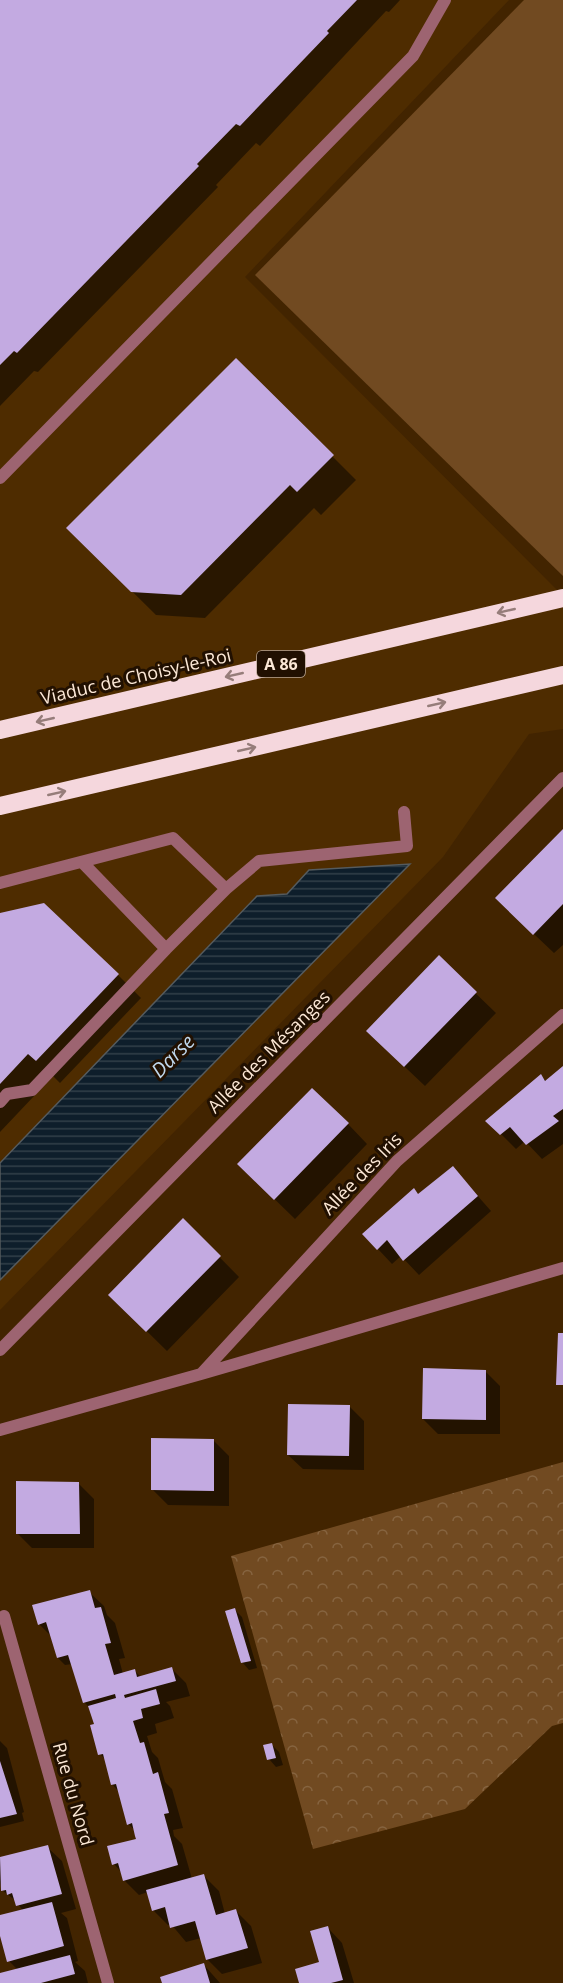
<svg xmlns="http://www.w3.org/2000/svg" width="563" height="1983" font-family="'Open Sans',sans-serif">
  <defs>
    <pattern id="forest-crowns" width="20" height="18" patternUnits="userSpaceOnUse" patternTransform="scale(1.5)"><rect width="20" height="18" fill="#714a21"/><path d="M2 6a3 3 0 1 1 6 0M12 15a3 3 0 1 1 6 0" fill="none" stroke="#866440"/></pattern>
    <pattern id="water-rules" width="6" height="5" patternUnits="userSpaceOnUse" patternTransform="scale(1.5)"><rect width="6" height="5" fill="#0e1e2b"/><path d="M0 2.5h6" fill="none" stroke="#323f49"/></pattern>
  </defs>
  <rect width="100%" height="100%" fill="#422400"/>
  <!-- built -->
  <path fill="#4e2c00" d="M0 0H509L245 277 563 596V729L529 734 443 857 0 1310Z"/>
  <!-- grass -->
  <path fill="#714a21" d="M524 0H563V576L255 275Z"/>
  <!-- forest -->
  <path fill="url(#forest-crowns)" d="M563 1462V1723L552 1726 465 1809 313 1849 231 1556Z"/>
  <!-- water -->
  <path fill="url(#water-rules)" stroke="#555b5e" stroke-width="1.5" d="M410 864 0 1280V1163L257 896 287 894 309 870Z"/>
  <!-- shadow -->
  <path fill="#0007" d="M0 0H400L389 12 386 11 260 146 256 143 216 185 218 187 38 372 34 371 0 406Z
    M236 360 356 480 321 515 314 508 205 618 156 615 68 528Z
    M563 831V945L554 953 517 918Z
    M0 915 118 975 141 998 60 1083 53 1076 0 1132Z
    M439 958 496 1013 425 1086 388 1051Z
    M563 1068V1144L542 1159 525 1141 516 1149 488 1121 541 1076 547 1082Z
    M348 1124 367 1144 295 1219 259 1184Z
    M453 1168 491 1211 419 1275 401 1256 392 1264 378 1249 419 1196Z
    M183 1220 239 1277 167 1351 110 1295Z
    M485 1371 500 1386V1434H438L423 1419Z
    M350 1407 364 1421V1470L303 1469 288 1455Z
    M214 1441 229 1456V1506L168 1505 153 1490Z
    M79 1484 94 1499V1548H32L17 1533Z
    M89 1592 104 1606 107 1615 115 1623 125 1658 119 1659 123 1674 135 1671 141 1677 171 1668 186 1683 190 1696 166 1702 170 1706 174 1718 155 1724 157 1733 147 1736 152 1752 158 1758 165 1782 172 1789 183 1828 173 1830 174 1836 182 1844 192 1879 204 1876 219 1891 225 1914 236 1911 251 1926 262 1963 222 1974 207 1959 201 1938 186 1942 171 1924 168 1925 153 1910 148 1892 139 1895 124 1880 122 1873 114 1864 138 1840 136 1831 128 1824 119 1792 112 1784 106 1760 100 1754 96 1725 91 1709 84 1702 72 1664 65 1665 58 1658 52 1637 39 1624Z
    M235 1610 242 1617 257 1668 249 1670 242 1662Z
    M0 1741 7 1748 24 1812 22 1813 24 1821 0 1827Z
    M271 1744 279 1752 283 1765 276 1767 269 1759Z
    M47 1847 62 1861 76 1909 61 1913 67 1918 78 1961 75 1962 85 1971 88 1983H0V1974L18 1970 9 1961 0 1931V1917L23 1911 16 1901 2 1890 0 1882V1859Z
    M328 1928 342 1943 354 1983H300L321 1963Z
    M204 1965 220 1983H163Z"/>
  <!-- building -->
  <path fill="#c3aae1" d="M0 0H357L327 31 329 33 240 126 236 124 197 164 199 166 17 353 14 351 0 365Z
    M236 358 334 455 297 492 290 485 181 595 131 592 66 528Z
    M563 829V904L533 935 495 898Z
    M44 903 119 974 36 1061 28 1054 0 1084V913Z
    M439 955 477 992 404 1067 366 1031Z
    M563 1066V1109L553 1116 559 1121 526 1145 510 1127 500 1135 485 1121 541 1074 545 1081Z
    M312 1088 349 1123 274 1200 237 1164Z
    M453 1166 478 1196 403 1261 387 1240 377 1250 362 1234 414 1188 418 1194Z
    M183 1218 221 1256 146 1332 108 1295Z
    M558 1333H563V1385H556Z
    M423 1368 486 1370V1420L422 1419Z
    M288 1404 350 1405 349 1456 287 1455Z
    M151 1438 214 1439V1491L151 1490Z
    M16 1481 79 1482 80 1534H16Z
    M90 1590 95 1608 101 1607 111 1643 105 1644 114 1675 135 1669 137 1677 172 1667 176 1681 124 1695 125 1698 156 1689 160 1704 141 1709 143 1718 133 1721 140 1743 144 1742 153 1774 158 1772 169 1813 164 1814 178 1865 123 1881 118 1863 112 1865 107 1846 136 1839 135 1836 132 1823 127 1825 116 1784 111 1785 103 1754 98 1755 90 1725 94 1724 88 1706 116 1698 115 1694 83 1703 68 1655 57 1658 46 1622 38 1625 32 1605Z
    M235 1608 251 1661 241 1663 225 1611Z
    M272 1743 276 1758 267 1760 263 1745Z
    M0 1761 17 1814 0 1818Z
    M48 1845 62 1894 16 1906 12 1893 7 1895 6 1890 1 1891 0 1857Z
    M204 1874 216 1915 236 1909 248 1948 206 1960 195 1921 170 1928 165 1907 152 1911 146 1890Z
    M52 1902 64 1946 7 1962 0 1936V1915Z
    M328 1926 343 1980 331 1983H299L295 1969 319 1962 310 1931Z
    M70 1955 75 1974 41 1983H0V1973Z
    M204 1963 210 1983H162L160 1977Z"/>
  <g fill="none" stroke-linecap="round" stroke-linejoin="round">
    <!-- lane -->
    <path stroke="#9d6471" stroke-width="12" d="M0 478 413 56 445 0
      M82 862 166 949 226 889
      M0 883 173 838 226 889 259 861 407 846 404 812
      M0 1102 7 1094 32 1090 166 949"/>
    <!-- street -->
    <path stroke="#9d6471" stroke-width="12" d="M0 1350 563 778
      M202 1373 397 1161 563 1015
      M0 1430 201 1374 563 1268
      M4 1616 108 1983"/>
    <!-- highway -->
    <path stroke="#f5d7dd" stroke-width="18" d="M0 730 563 598
      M0 806 563 675"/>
  </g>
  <!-- one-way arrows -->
  <defs><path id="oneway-shaft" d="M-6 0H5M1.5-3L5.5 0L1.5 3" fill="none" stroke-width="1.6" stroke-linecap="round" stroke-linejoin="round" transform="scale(1.5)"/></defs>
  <g stroke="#967d7a">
    <use href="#oneway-shaft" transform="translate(506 611) rotate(167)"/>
    <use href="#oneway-shaft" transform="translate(234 675) rotate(167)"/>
    <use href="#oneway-shaft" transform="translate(437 704) rotate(-13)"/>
    <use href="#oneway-shaft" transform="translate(45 720) rotate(167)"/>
    <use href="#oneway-shaft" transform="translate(247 749) rotate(-13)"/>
    <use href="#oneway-shaft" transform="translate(57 793) rotate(-13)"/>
  </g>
  <g text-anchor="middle" stroke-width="6" stroke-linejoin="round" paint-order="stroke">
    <!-- shield labels -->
    <rect fill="#211001" stroke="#baa796" stroke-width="1.5" x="257" y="651" width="48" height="26" rx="4.5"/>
    <g font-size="16" font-weight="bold" fill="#fce8d6">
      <text x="281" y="670">A 86</text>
    </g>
    <!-- street labels -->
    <g font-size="18" fill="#fce8d6" stroke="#211001">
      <text transform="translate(136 677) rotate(-13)" y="6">Viaduc de Choisy-le-Roi</text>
      <text transform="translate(269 1052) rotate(-45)" y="6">Allée des Mésanges</text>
      <text transform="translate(362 1174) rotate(-46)" y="6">Allée des Iris</text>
      <text transform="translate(73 1794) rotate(74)" y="6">Rue du Nord</text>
    </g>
    <!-- water labels -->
    <g font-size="20" font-style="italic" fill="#bfd7ec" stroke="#211001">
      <text transform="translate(173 1056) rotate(-45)" y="7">Darse</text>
    </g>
  </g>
</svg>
